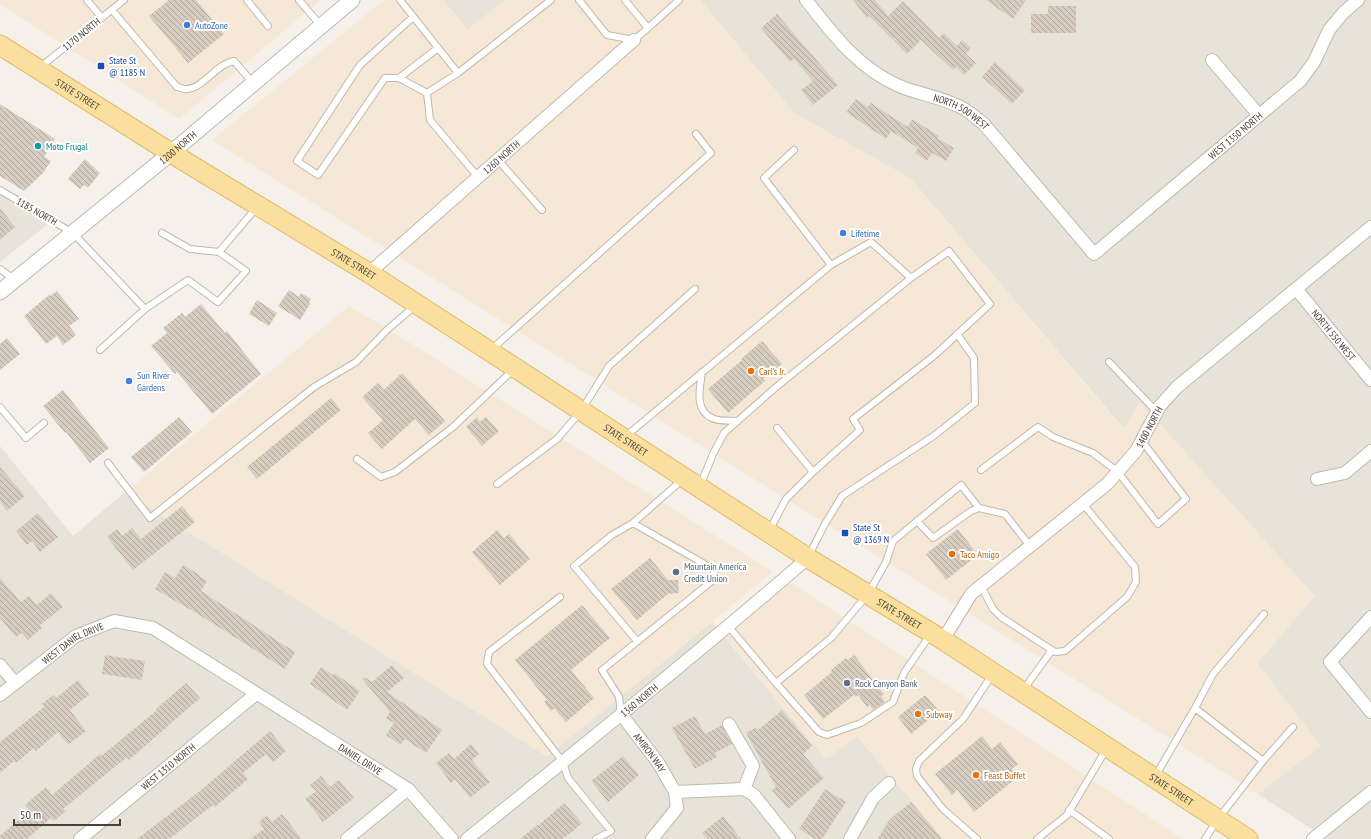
<svg xmlns="http://www.w3.org/2000/svg" width="1371" height="839" font-family="'PT Sans Narrow',sans-serif">
  <defs>
    <pattern id="building-back-hatch" width="6" height="6" patternUnits="userSpaceOnUse"><rect width="6" height="6" fill="#d6cdc0"/><path d="M-1 5l2 2M0 0l6 6M5-1l2 2" fill="none" stroke="#b0a89d"/></pattern>
  </defs>
  <rect width="100%" height="100%" fill="#f5f1ea"/>
  <!-- residential -->
  <path fill="#e8e3d9" d="M443 0H505L468 30Z
    M700 0H1371V839H1327L1258 794 1320 746 1257 663 1289 626 1140 403 1124 429 911 179 794 113Z
    M0 190 52 221 0 262Z
    M0 446 73 536 125 492 547 756 712 622 826 759 857 736 944 839H0Z"/>
  <!-- commercial -->
  <path fill="#f5e8d7" d="M0 0H321L179 119 0 4Z
    M384 0H443L468 30 505 0H700L794 113 911 179 1123 429 1140 402 1315 596 1257 663 1320 746 1258 794 212 140Z
    M349 306 388 329 773 572 547 756 125 492Z
    M791 583 1183 839H944L857 736 826 759 725 637Z"/>
  <!-- building -->
  <path fill="url(#building-back-hatch)" d="M169 0H196L224 34 188 63 149 16Z
    M853 0H875L888 16 903 1 939 38 944 33 957 46 962 40 971 48 966 54 976 63 964 75 956 67 953 70 921 40 907 54 894 41 898 36 893 40 869 16 867 18Z
    M986 0H1026L1013 19Z
    M1048 6H1076V33H1031V14H1048Z
    M777 14 838 85 813 105 801 90 813 81 794 59 790 62 761 28Z
    M995 62 1025 90 1012 104 982 77Z
    M856 99 868 107 871 103 908 127 912 119 939 136 937 138 954 148 946 161 932 153 927 161 915 153 918 148 891 131 886 139 846 112Z
    M0 104 55 139 44 157 51 161 43 173 24 191 0 176Z
    M85 159 100 173 88 188 84 185 80 189 68 179Z
    M0 208 15 227 0 240Z
    M289 290 299 297 301 293 311 299 309 303 310 304 300 320 278 306Z
    M57 291 79 319 69 326 76 335 63 345 57 336 46 344 24 316 49 295 50 296Z
    M257 300 277 313 269 326 249 314Z
    M201 304 225 333 227 331 261 374 212 414 177 372 175 374 151 346 167 333 163 328 182 313 185 317Z
    M7 338 20 354 0 370V344Z
    M762 341 782 364 763 379 765 381 728 413 708 389 742 360 741 359Z
    M402 373 445 421 429 435 415 419 382 449 368 433 383 420 362 397 378 383 384 390Z
    M63 390 109 448 90 463 66 432 65 433 43 406Z
    M331 398 341 410 257 479 247 467Z
    M179 417 192 432 144 472 131 457Z
    M477 417 480 422 486 417 499 431 482 446 466 427Z
    M0 467 25 496 7 511 0 502Z
    M182 506 195 522 133 570 107 537 117 529 122 536 132 528 141 539Z
    M38 513 58 537 40 552 32 541 27 545 16 531Z
    M958 529 978 555 946 580 926 554Z
    M497 530 504 538 509 534 530 559 500 585 472 552Z
    M650 558 668 580H678L679 593 668 594 637 620 611 589Z
    M183 565 200 575 199 576 207 581 201 591 295 652 285 669 190 609H189L155 589 165 572 175 578Z
    M0 578 21 602 29 596 37 605 51 593 63 607 40 625 42 628 28 640 22 633 16 637 0 618Z
    M582 605 610 638 571 670 594 698 566 722 554 708 551 711 544 702 547 700 515 660Z
    M105 655 145 661 142 680 102 674Z
    M854 655 884 694 881 696 885 702 873 710 870 705 867 707 858 695 856 697 854 695 823 719 804 695 832 672 831 670 846 658 848 660Z
    M392 665 404 678 387 692 442 730 426 753 405 739 400 745 386 735 394 723 386 718 390 712 362 679 364 677 372 682Z
    M321 667 333 675 334 673 360 691 347 710 310 684Z
    M78 680 89 695 70 710 86 731 68 745 58 732 36 751 34 748 16 763 14 761 0 773V742L44 707 42 704 53 695 56 698Z
    M186 683 200 698 129 760 127 757 63 809 66 811 54 821 51 818 27 839H0V836L30 810 25 805 46 787 52 795 100 754 101 756 157 710 156 709Z
    M925 695 939 711 911 734 898 717Z
    M782 710 812 746 803 754 824 778 788 809 772 790 776 787 746 733 756 727 758 730Z
    M695 716 705 734 722 725 732 744 715 753 717 757 695 769 672 728Z
    M270 731 286 751 273 762 266 754 243 773 248 779 215 807 213 805 169 839H137L201 790Z
    M982 736 992 749 1000 742 1018 764 1012 769 1018 777 974 812 957 790 952 795 935 774Z
    M471 744 479 754 472 760 490 782 470 798 455 779 451 783 436 763 449 753 454 759Z
    M623 756 639 775 608 802 591 781Z
    M321 776 330 787 339 780 354 798 323 822 305 799 316 791 310 785Z
    M825 789 846 802 822 839H815L799 829Z
    M911 802 942 839H878L889 820Z
    M564 803 582 823 572 832 562 839H520L538 824 539 825Z
    M282 814 302 839H250L264 829 259 822 267 815 272 822Z
    M723 816 741 839H707L702 833Z"/>
  <g fill="none" stroke-linecap="round" stroke-linejoin="round">
    <defs>
      <path id="service" d="M87 0 102 18
        M247 0 268 26
        M299 0 321 26
        M400 0 458 73 551 0
        M579 0 607 35 634 40 648 28 625 0
        M112 10 177 87C180 87 184 90 187 89 204 88 216 64 234 61L253 83
        M413 17 360 65 297 161 318 175 385 78H399L438 48
        M648 28 679 0
        M39 68 124 0
        M458 73 427 93 430 120 478 177
        M399 78 427 93
        M794 150 764 178 831 265
        M498 160 542 210
        M0 190 73 233 145 309 188 280 218 302 246 271 219 252 257 207
        M162 233 190 249 219 252
        M0 269 15 280
        M492 349 711 153 696 134
        M100 350 145 309
        M1109 362 1157 412
        M702 372C700 388 694 410 712 418 719 422 731 420 738 421
        M0 407 26 438 44 423
        M777 428 813 472
        M626 436 831 265 871 242 911 278
        M357 459 381 477 395 472 453 427 514 369
        M108 463 150 518 314 387 356 362 388 329 416 305
        M981 470 1038 427 1053 437 1093 453 1118 472 1158 524 1186 499 1142 441
        M497 484 557 439 581 411 609 366 695 289
        M700 486 713 454 724 433 775 388 911 278 949 251 990 304 935 355 853 419 860 430 813 472 786 499 769 531
        M917 521 933 538 971 511 979 508
        M633 523 612 535 574 566 637 641
        M808 557 825 524 842 496 935 435 975 403 974 358 957 334
        M981 586 993 609 1001 617 1055 652 1065 651 1127 597 1136 582 1135 567 1083 504
        M560 597 489 652 487 664 563 762 568 778 611 831 596 839
        M729 627 776 683 831 638 868 594 886 562 893 541 961 485 979 508 1005 514 1030 546
        M776 683 819 732 827 735 861 723 893 702 904 673 930 635
        M1024 689 1052 650
        M1195 708 1213 674 1264 614
        M621 714 619 697 602 670 712 581 715 570 633 523 682 480
        M1263 761 1293 727
        M1156 775 1195 708 1263 761 1218 819 1205 839
        M1069 810 1109 839
        M977 839 943 809 917 776 916 769 919 761 963 719 992 675
        M1037 839 1067 815 1107 748"/>
      <g id="minor">
        <path id="s1" d="M806 0C832 33 857 67 897 85 919 95 945 97 966 110 972 114 977 119 983 123L1094 254 1300 81 1314 62 1329 30 1343 13 1358 0"/>
        <path d="M1212 60 1258 114"/>
        <path id="s2" d="M369 273 634 40"/>
        <path id="s3" d="M1297 290 1371 380"/>
        <path d="M1317 479 1345 473 1371 451"/>
        <path d="M1371 617 1330 662 1371 712"/>
        <path id="s4" d="M943 640 971 594 1107 484 1136 451 1160 406 1177 387 1371 227"/>
        <path d="M0 665 15 683"/>
        <path id="s5" d="M0 695 76 636 114 621 153 628 408 789 452 839"/>
        <path id="s6" d="M621 714 659 764 675 792 677 808 652 839"/>
        <path d="M729 724 753 766 744 789"/>
        <path d="M675 792 744 789 754 795 789 839"/>
        <path id="s7" d="M80 839 256 694"/>
        <path d="M347 839 408 789"/>
        <path id="s8" d="M467 839C582 747 697 654 808 558"/>
        <path d="M850 839 873 798 889 783"/>
        <path d="M1313 839 1371 792"/>
      </g>
      <g id="tertiary">
        <path id="s9" d="M0 292 171 153 352 0"/>
      </g>
      <g id="primary">
        <path id="s10" d="M0 45 171 153 369 273 808 558 943 640 1248 839"/>
      </g>
    </defs>
    <!-- service casing -->
    <use href="#service" stroke="#c0b9ad" stroke-width="8"/>
    <!-- minor casing -->
    <use href="#minor" stroke="#c0b9ad" stroke-width="14"/>
    <!-- tertiary casing -->
    <use href="#tertiary" stroke="#c0b9ad" stroke-width="17"/>
    <!-- primary casing -->
    <use href="#primary" stroke="#e0bc6d" stroke-width="21"/>
    <!-- service -->
    <use href="#service" stroke="#fff" stroke-width="6"/>
    <!-- minor -->
    <use href="#minor" stroke="#fff" stroke-width="12"/>
    <!-- tertiary -->
    <use href="#tertiary" stroke="#fff" stroke-width="15"/>
    <!-- primary -->
    <use href="#primary" stroke="#fadf9e" stroke-width="19"/>
  </g>
  <!-- markers -->
  <g fill="#3f7fe0" stroke="#fff" stroke-width="1.5">
    <circle cx="187" cy="25" r="4"/>
    <circle cx="843" cy="233" r="4"/>
    <circle cx="129" cy="381" r="4"/>
  </g>
  <g fill="#1a4fb4" stroke="#fff" stroke-width="1.5">
    <rect x="97" y="62" width="8" height="8" rx="2"/>
    <rect x="841" y="529" width="8" height="8" rx="2"/>
  </g>
  <circle fill="#0f9aa8" stroke="#fff" stroke-width="1.5" cx="38" cy="146" r="4"/>
  <g fill="#e8710a" stroke="#fff" stroke-width="1.5">
    <circle cx="751" cy="371" r="4"/>
    <circle cx="952" cy="554" r="4"/>
    <circle cx="918" cy="714" r="4"/>
    <circle cx="976" cy="775" r="4"/>
  </g>
  <g fill="#5c6f8a" stroke="#fff" stroke-width="1.5">
    <circle cx="676" cy="572" r="4"/>
    <circle cx="847" cy="683" r="4"/>
  </g>
  <g text-anchor="middle" stroke-width="4" stroke-linejoin="round" paint-order="stroke">
    <!-- shop labels -->
    <g font-size="10" fill="#366cbe" stroke="#fff" text-anchor="start">
      <text x="195" y="29">AutoZone</text>
      <text x="851" y="237">Lifetime</text>
      <text x="137" y="379">Sun River<tspan x="137" dy="12">Gardens</tspan></text>
    </g>
    <!-- street labels -->
    <g font-size="10" fill="#484238" stroke="#fff">
      <text transform="translate(81 34) rotate(-39)" y="4">1170 NORTH</text>
      <text dy="4" stroke="none"><textPath href="#s10" startOffset="92">STATE STREET</textPath></text>
      <text dy="4" stroke="none"><textPath href="#s1" startOffset="196">NORTH 500 WEST</textPath></text>
      <text dy="4" stroke="none"><textPath href="#s1" startOffset="577">WEST 1350 NORTH</textPath></text>
      <text dy="4" stroke="none"><textPath href="#s9" startOffset="229">1200 NORTH</textPath></text>
      <text dy="4" stroke="none"><textPath href="#s2" startOffset="176">1260 NORTH</textPath></text>
      <text transform="translate(37 211) rotate(30)" y="4">1185 NORTH</text>
      <text dy="4" stroke="none"><textPath href="#s10" startOffset="416">STATE STREET</textPath></text>
      <text dy="4" stroke="none"><textPath href="#s3" startOffset="58">NORTH 550 WEST</textPath></text>
      <text dy="4" stroke="none"><textPath href="#s4" startOffset="300">1400 NORTH</textPath></text>
      <text dy="4" stroke="none"><textPath href="#s10" startOffset="740">STATE STREET</textPath></text>
      <text dy="4" stroke="none"><textPath href="#s10" startOffset="1064">STATE STREET</textPath></text>
      <text dy="4" stroke="none"><textPath href="#s5" startOffset="90">WEST DANIEL DRIVE</textPath></text>
      <text dy="4" stroke="none"><textPath href="#s8" startOffset="221">1360 NORTH</textPath></text>
      <text dy="4" stroke="none"><textPath href="#s6" startOffset="48">AMIRON WAY</textPath></text>
      <text dy="4" stroke="none"><textPath href="#s5" startOffset="422">DANIEL DRIVE</textPath></text>
      <text dy="4" stroke="none"><textPath href="#s7" startOffset="114">WEST 1310 NORTH</textPath></text>
      <text dy="4" stroke="none"><textPath href="#s10" startOffset="1388">STATE STREET</textPath></text>
    </g>
    <!-- transit labels -->
    <g font-size="10" fill="#164399" stroke="#fff" text-anchor="start">
      <text x="109" y="64">State St<tspan x="109" dy="12">@ 1185 N</tspan></text>
      <text x="853" y="531">State St<tspan x="853" dy="12">@ 1369 N</tspan></text>
    </g>
    <!-- culture labels -->
    <g font-size="10" fill="#0d838f" stroke="#fff" text-anchor="start">
      <text x="46" y="150">Moto Frugal</text>
    </g>
    <!-- food labels -->
    <g font-size="10" fill="#c56008" stroke="#fff" text-anchor="start">
      <text x="759" y="375">Carl's Jr.</text>
      <text x="960" y="558">Taco Amigo</text>
      <text x="926" y="718">Subway</text>
      <text x="984" y="779">Feast Buffet</text>
    </g>
    <!-- service labels -->
    <g font-size="10" fill="#4e5e75" stroke="#fff" text-anchor="start">
      <text x="684" y="570">Mountain America<tspan x="684" dy="12">Credit Union</tspan></text>
      <text x="855" y="687">Rock Canyon Bank</text>
    </g>
  </g>
  <!-- scale -->
  <path d="M14 819v6h106v-6" fill="none" stroke="#484238" stroke-width="2"/>
  <text x="20" y="819" font-size="12" fill="#484238" stroke="#ffffff" stroke-width="3" paint-order="stroke">50 m</text>
</svg>
